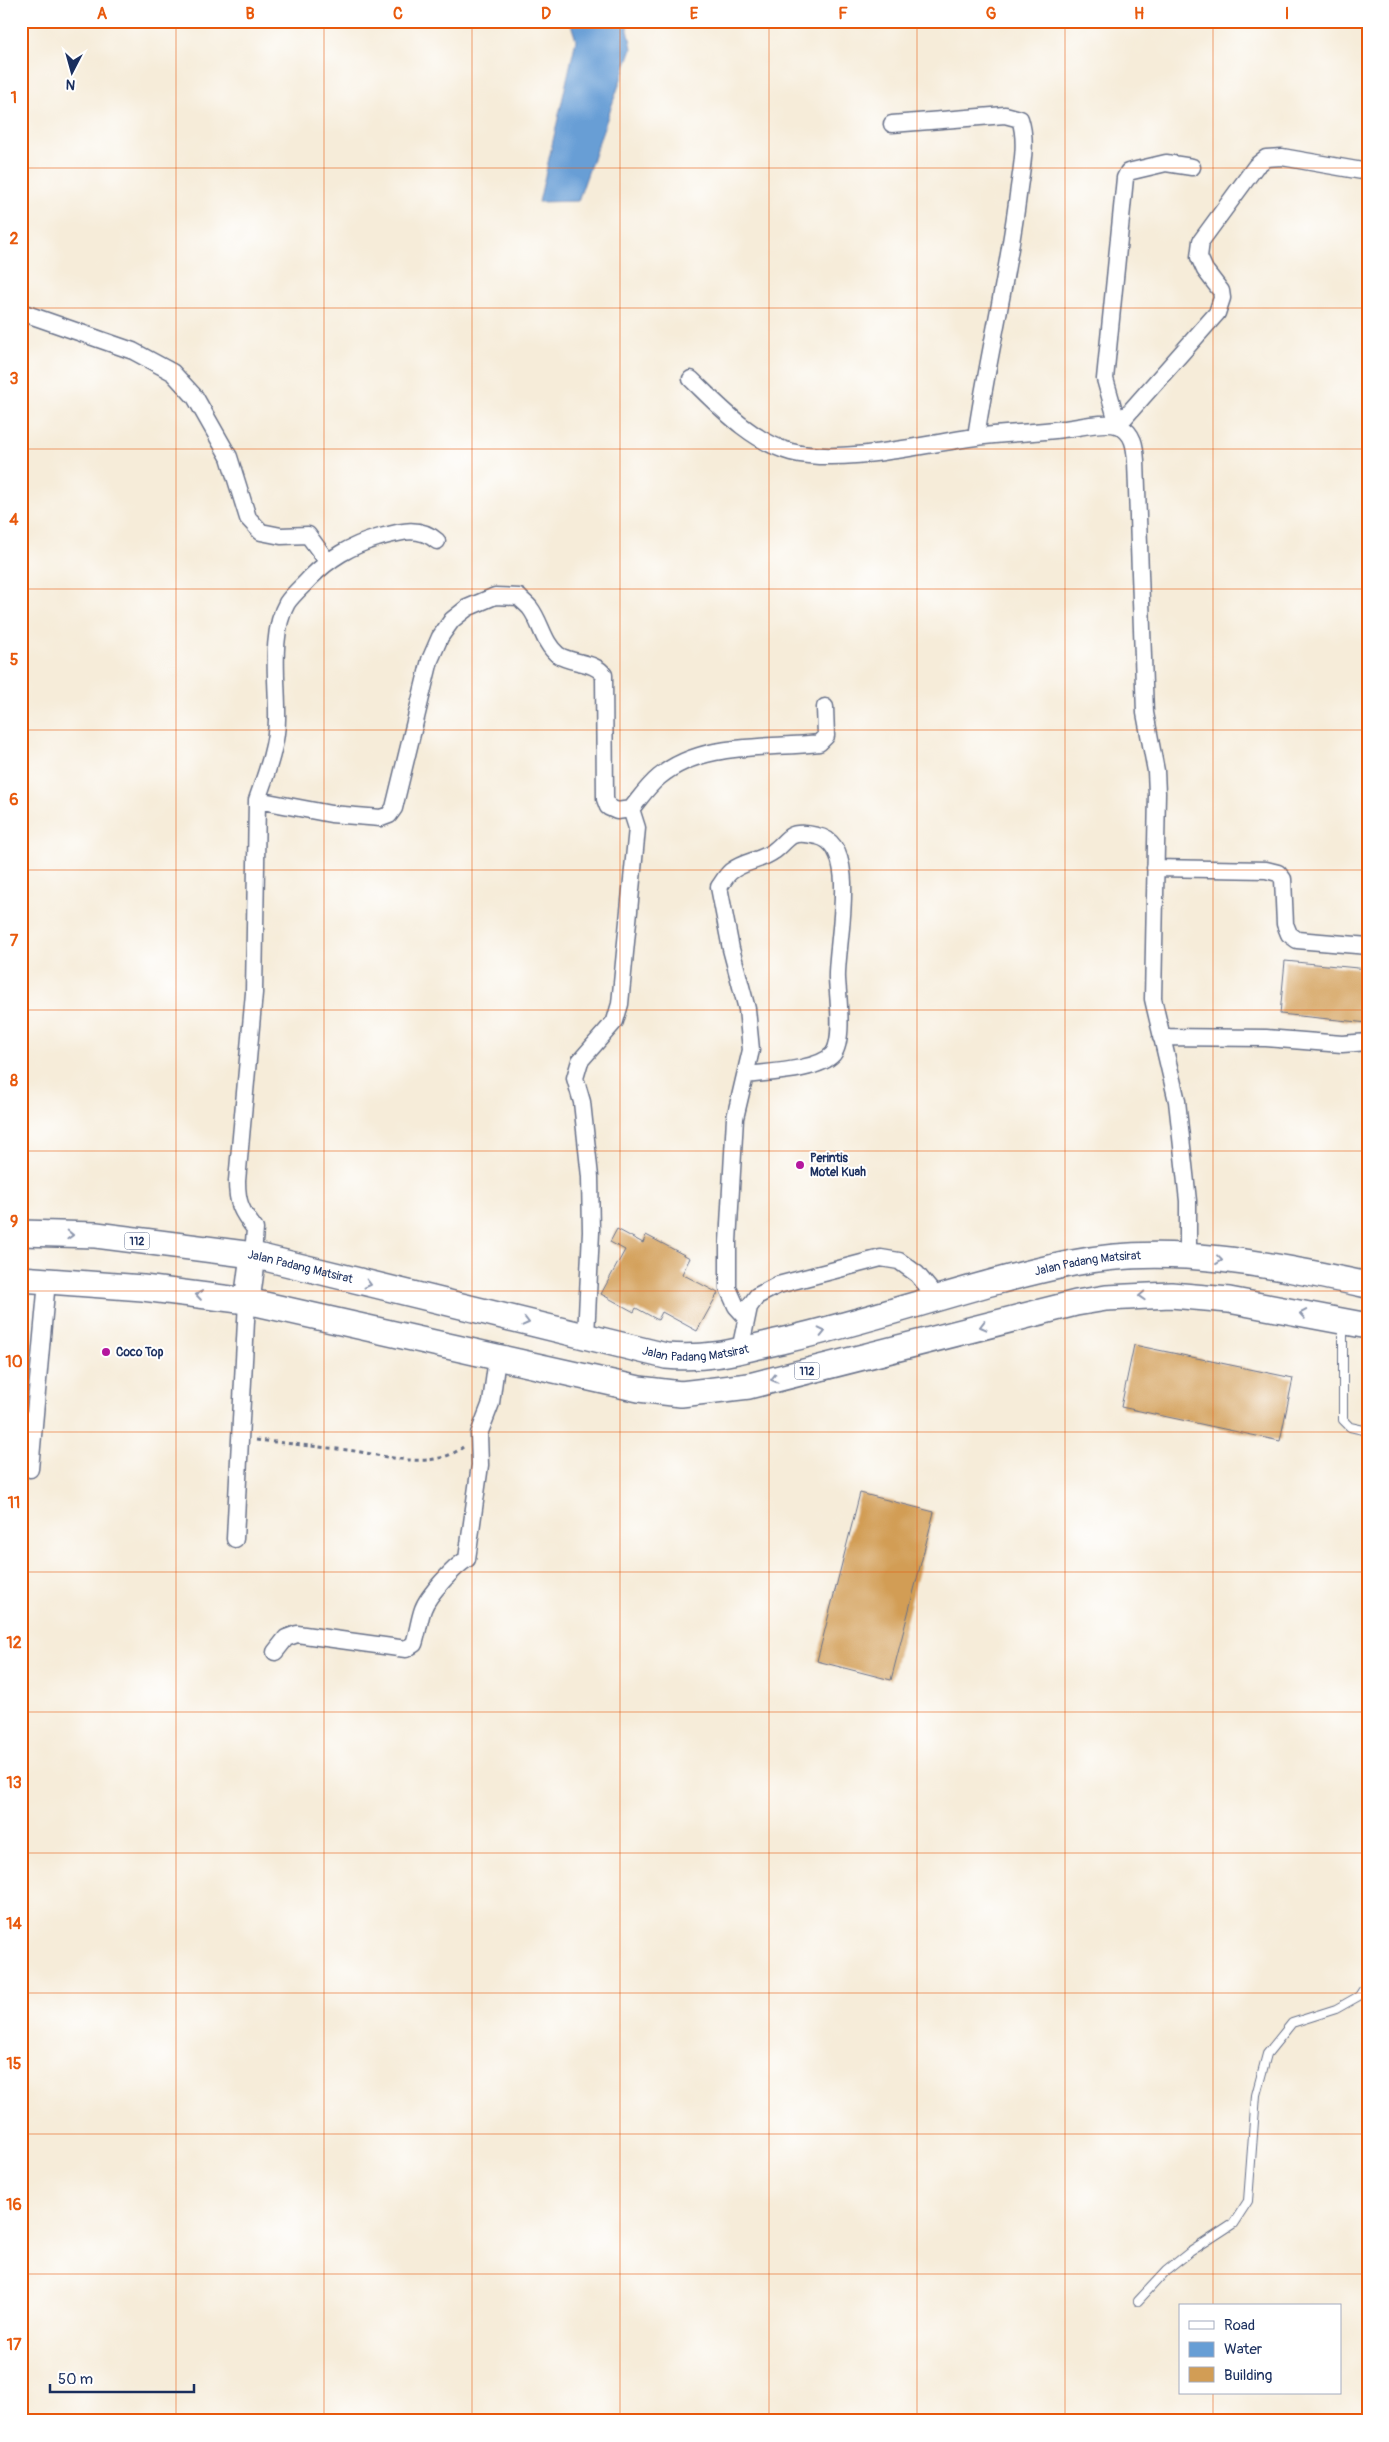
<svg xmlns="http://www.w3.org/2000/svg" width="1389" height="2442" font-family="Pangolin,sans-serif">
  <rect width="100%" height="100%" fill="#fff"/>
  <filter id="ink" filterUnits="userSpaceOnUse"><feTurbulence type="fractalNoise" baseFrequency=".02" numOctaves="2"/><feDisplacementMap in="SourceGraphic" scale="10" xChannelSelector="R" yChannelSelector="G"/><feConvolveMatrix kernelMatrix="1 2 1 2 8 2 1 2 1" color-interpolation-filters="sRGB"/></filter>
  <filter id="wash" filterUnits="userSpaceOnUse"><feTurbulence type="fractalNoise" baseFrequency=".0096" numOctaves="4" result="noise"/><feDisplacementMap in="SourceGraphic" scale="20" xChannelSelector="R" yChannelSelector="G"/><feGaussianBlur stdDeviation="1.12" result="paint"/><feColorMatrix in="noise" values="0 0 0 0 0 0 0 0 0 0 0 0 0 0 0 0 0 1.4 0 .05"/><feComposite in="paint" operator="in"/></filter>
  <g filter="url(#wash)">
    <rect width="100%" height="100%" fill="#f6ecd9"/>
    <!-- water -->
    <path fill="#679ed5" stroke="#41669a" d="M570 21H626L632 48 578 201 539 202 576 40Z"/>
    <g id="blocks">
      <!-- building -->
      <path fill="#d29d55" d="M1285 961 1368 969V1023L1280 1014Z
        M617 1229 643 1243 646 1235 690 1258 682 1274 718 1293 697 1331 662 1312 658 1320 636 1308 634 1312 601 1294 625 1250 610 1242Z
        M1134 1345 1293 1378 1280 1441 1121 1407Z
        M860 1493 934 1512 891 1680 817 1661Z"/>
    </g>
  </g>
  <g filter="url(#ink)">
    <use href="#blocks" fill-opacity="0" stroke="#687189" stroke-width="1"/>
    <g fill="none" stroke-linecap="round" stroke-linejoin="round">
      <defs>
        <path id="lane" d="M1343 1325V1420L1350 1427 1368 1431
          M1138 2301 1166 2271 1190 2252 1233 2224 1248 2201 1256 2095 1267 2054 1292 2023 1336 2009 1359 1996 1368 1982"/>
        <path id="street" d="M892 124 1005 115 1020 119C1028 143 1021 170 1018 195 1008 276 988 356 976 437
          M21 312 133 351 172 372 195 397 229 457 248 518 261 532 281 536 308 535 327 561
          M691 379C720 407 751 441 791 452 842 465 923 444 976 437 1004 433 1034 433 1063 429 1076 428 1107 420 1119 426 1134 433 1135 447 1136 461L1145 713 1156 771 1157 793 1153 999 1177 1101 1188 1201V1256
          M1118 425 1217 313 1222 298 1221 291 1205 270 1199 257 1201 241 1256 166 1266 158 1282 157 1368 172
          M1118 425 1105 379 1125 178 1128 172 1166 163 1192 167
          M257 800C266 774 277 746 277 719 278 685 269 634 287 603 293 594 303 586 310 578 330 558 350 546 377 538 399 532 419 525 437 541
          M631 809C640 798 648 786 659 777 702 741 767 749 819 743L826 736 825 707
          M1155 868 1266 870 1278 873 1283 879 1285 924 1289 934 1297 940 1368 946
          M1161 1037 1266 1038 1342 1044 1368 1042
          M746 1075C768 1072 818 1071 833 1054 844 1040 838 997 837 979 835 947 862 844 817 836 809 834 798 832 791 836 785 840 780 847 774 851 761 861 745 861 733 870 727 873 723 882 719 887L731 949 747 1009 751 1050 735 1118 728 1242V1288L736 1306 746 1317
          M253 1255 255 1229C241 1211 237 1203 237 1181L254 993 257 800 331 814 381 818 389 815 394 808 430 660 440 637 452 620 467 608 495 596 519 597C522 601 527 604 530 608 541 622 543 643 558 655 572 664 595 661 604 675L605 799 608 807 617 811 631 809 637 828 620 1004 615 1021 580 1061 575 1078 582 1102 590 1177 591 1232 586 1336
          M740 1350 749 1307 757 1296 778 1285 881 1258 899 1261 917 1274 937 1298
          M30 1469 47 1281
          M235 1539 247 1301
          M275 1652 286 1638 297 1634 406 1649 414 1644C418 1632 419 1620 423 1609 428 1595 454 1567 467 1559L480 1465 479 1434 491 1403 497 1358"/>
        <g id="primary">
          <path id="s1" d="M21 1233 96 1235 253 1255 666 1356C712 1360 741 1350 785 1340 882 1318 975 1283 1073 1263 1170 1243 1272 1265 1368 1285"/>
          <path d="M21 1279 143 1288 247 1301 639 1389 681 1394 749 1386 1076 1303 1106 1298 1171 1295 1229 1300 1368 1326"/>
          <path d="M247 1301 253 1255"/>
        </g>
      </defs>
      <!-- lane casing -->
      <use href="#lane" stroke="#687189" stroke-width="10"/>
      <!-- street casing -->
      <use href="#street" stroke="#687189" stroke-width="19"/>
      <!-- primary casing -->
      <use href="#primary" stroke="#687189" stroke-width="28"/>
      <!-- path -->
      <path stroke="#687189" stroke-width="3" stroke-dasharray="4 4" stroke-linecap="butt" d="M256 1440C287 1443 317 1447 348 1450 384 1455 431 1472 463 1447"/>
      <!-- lane -->
      <use href="#lane" stroke="#fff" stroke-width="8"/>
      <!-- street -->
      <use href="#street" stroke="#fff" stroke-width="16"/>
      <!-- primary -->
      <use href="#primary" stroke="#fff" stroke-width="25"/>
    </g>
    <!-- one-way arrows -->
    <defs><path id="oneway-chevron" d="M-2-3.5L2.5 0L-2 3.5" fill="none" stroke-width="1.6" stroke-linecap="round" stroke-linejoin="round" transform="scale(1.25)"/></defs>
    <g stroke="#8d97ae">
      <use href="#oneway-chevron" transform="translate(70 1235) rotate(2)"/>
      <use href="#oneway-chevron" transform="translate(1219 1260) rotate(7)"/>
      <use href="#oneway-chevron" transform="translate(368 1284) rotate(14)"/>
      <use href="#oneway-chevron" transform="translate(199 1295) rotate(-172)"/>
      <use href="#oneway-chevron" transform="translate(1142 1296) rotate(177)"/>
      <use href="#oneway-chevron" transform="translate(1303 1314) rotate(-170)"/>
      <use href="#oneway-chevron" transform="translate(526 1322) rotate(14)"/>
      <use href="#oneway-chevron" transform="translate(983 1326) rotate(166)"/>
      <use href="#oneway-chevron" transform="translate(822 1332) rotate(-13)"/>
      <use href="#oneway-chevron" transform="translate(774 1379) rotate(166)"/>
    </g>
  </g>
  <!-- grid -->
  <path fill="none" stroke="#e8590c" stroke-width="1" stroke-opacity="0.55" d="M176 21V2421M324 21V2421M472 21V2421M620 21V2421M769 21V2421M917 21V2421M1065 21V2421M1213 21V2306M21 168H1368M21 308H1368M21 449H1368M21 589H1368M21 730H1368M21 870H1368M21 1010H1368M21 1151H1368M21 1291H1368M21 1432H1368M21 1572H1368M21 1712H1368M21 1853H1368M21 1993H1368M21 2134H1368M21 2274H1368M1213 2393V2421"/>
  <!-- markers -->
  <g fill="#b5179e" stroke="#fff" stroke-width="2">
    <circle cx="800" cy="1165" r="5"/>
    <circle cx="106" cy="1352" r="5"/>
  </g>
  <g text-anchor="middle" stroke-width="4" stroke-linejoin="round" paint-order="stroke">
    <!-- shield labels -->
    <g fill="#fff" stroke="#5f6d8e" stroke-width="1">
      <rect x="124.5" y="1232.5" width="25" height="17" rx="4"/>
      <rect x="794.5" y="1362.5" width="25" height="17" rx="4"/>
    </g>
    <g font-size="11" font-weight="bold" fill="#1b2f5e">
      <text x="137" y="1245">112</text>
      <text x="807" y="1375">112</text>
    </g>
    <!-- poi labels -->
    <g font-size="12" font-weight="bold" fill="#1b2f5e" stroke="#fff" text-anchor="start">
      <text x="810" y="1162">Perintis<tspan x="810" dy="14">Motel Kuah</tspan></text>
      <text x="116" y="1356">Coco Top</text>
    </g>
    <!-- street labels -->
    <g font-size="12" fill="#1b2f5e" stroke="#fff">
      <text dy="4" stroke="none"><textPath href="#s1" startOffset="1092">Jalan Padang Matsirat</textPath></text>
      <text dy="4" stroke="none"><textPath href="#s1" startOffset="282">Jalan Padang Matsirat</textPath></text>
      <text dy="4" stroke="none"><textPath href="#s1" startOffset="688">Jalan Padang Matsirat</textPath></text>
    </g>
  </g>
  <!-- margin -->
  <rect width="1389" height="2442" fill="none" stroke="#fff" stroke-width="55"/>
  <!-- legend -->
  <rect x="1179" y="2304" width="162" height="90" fill="#ffffff" stroke="#a4acbf"/>
  <rect x="1189" y="2321" width="25" height="8" fill="#ffffff" stroke="#a4acbf"/>
  <text x="1224" y="2330" font-size="15" fill="#1b2f5e">Road</text>
  <rect x="1189" y="2342" width="25" height="15" fill="#679ed5" stroke="#a4acbf"/>
  <text x="1224" y="2354" font-size="15" fill="#1b2f5e">Water</text>
  <rect x="1189" y="2367" width="25" height="15" fill="#d29d55" stroke="#a4acbf"/>
  <text x="1224" y="2380" font-size="15" fill="#1b2f5e">Building</text>
  <!-- north arrow -->
  <g transform="translate(72 72) rotate(186)" stroke="#ffffff" stroke-width="4" paint-order="stroke">
  <path d="M0-4L9 19L0 12L-9 19Z" fill="#1b2f5e"/>
  <text y="-8" font-size="14" font-weight="bold" text-anchor="middle" fill="#1b2f5e">N</text>
  </g>
  <!-- scale -->
  <path d="M50 2384v8h144v-8" fill="none" stroke="#1b2f5e" stroke-width="2.5"/>
  <text x="58" y="2384" font-size="15" fill="#1b2f5e" stroke="#ffffff" stroke-width="4" paint-order="stroke">50 m</text>
  <rect x="28" y="28" width="1334" height="2386" fill="none" stroke="#e8590c" stroke-width="2"/>
  <g font-size="16" text-anchor="middle" font-weight="bold" fill="#e8590c">
    <text x="102" y="19">A</text>
    <text x="250" y="19">B</text>
    <text x="398" y="19">C</text>
    <text x="546" y="19">D</text>
    <text x="694" y="19">E</text>
    <text x="843" y="19">F</text>
    <text x="991" y="19">G</text>
    <text x="1139" y="19">H</text>
    <text x="1287" y="19">I</text>
    <text x="14" y="103">1</text>
    <text x="14" y="244">2</text>
    <text x="14" y="384">3</text>
    <text x="14" y="525">4</text>
    <text x="14" y="665">5</text>
    <text x="14" y="805">6</text>
    <text x="14" y="946">7</text>
    <text x="14" y="1086">8</text>
    <text x="14" y="1227">9</text>
    <text x="14" y="1367">10</text>
    <text x="14" y="1508">11</text>
    <text x="14" y="1648">12</text>
    <text x="14" y="1788">13</text>
    <text x="14" y="1929">14</text>
    <text x="14" y="2069">15</text>
    <text x="14" y="2210">16</text>
    <text x="14" y="2350">17</text>
  </g>
</svg>
